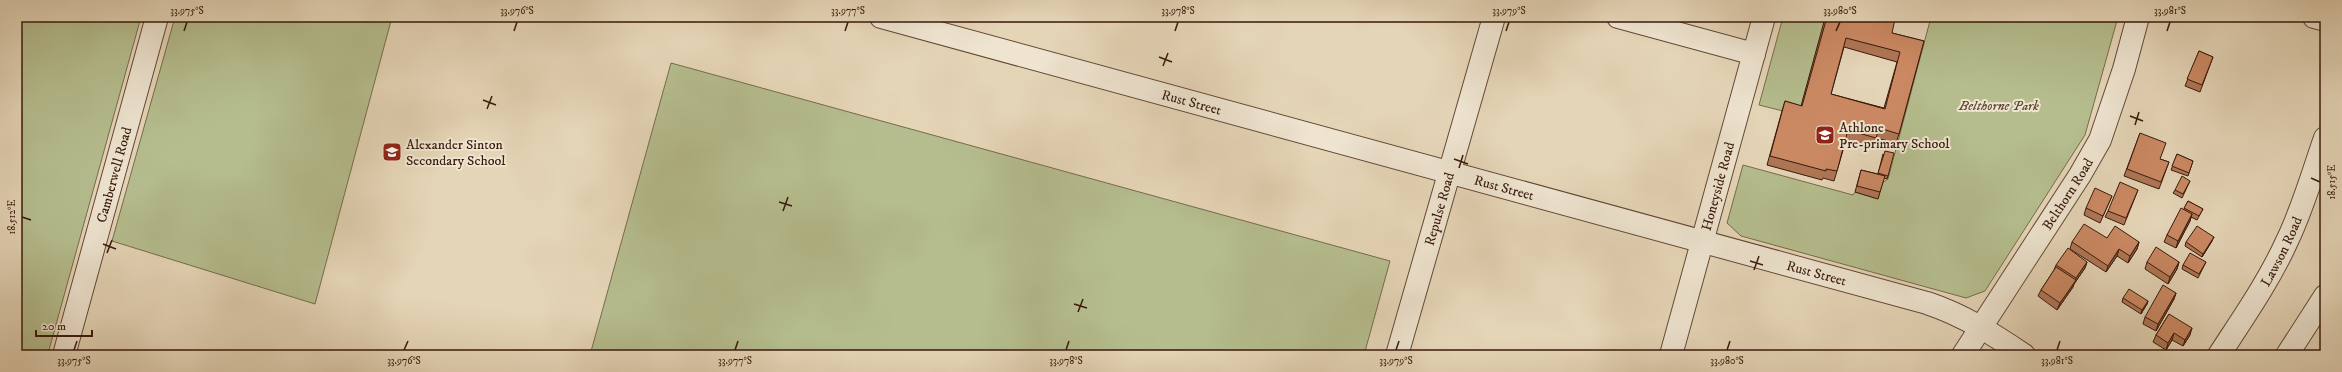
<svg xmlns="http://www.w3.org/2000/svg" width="2342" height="372" font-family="'IM FELL DW Pica',serif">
  <rect width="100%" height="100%" fill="#e5d5b7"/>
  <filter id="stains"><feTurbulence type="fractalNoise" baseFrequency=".005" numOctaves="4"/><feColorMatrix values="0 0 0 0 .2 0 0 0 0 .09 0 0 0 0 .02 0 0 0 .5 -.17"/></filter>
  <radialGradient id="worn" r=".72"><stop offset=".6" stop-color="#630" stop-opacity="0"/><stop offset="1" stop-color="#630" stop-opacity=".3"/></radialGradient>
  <!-- green -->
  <path fill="#b5bd8e" stroke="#776b4c" d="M17 17H141L49 350 38 355 17 353Z
    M175 17H392L315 304 112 241Z
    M1783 17H1806L1824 22 1799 115 1759 105Z
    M1931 17H2118L2085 135 1985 291 1966 298 1741 236 1727 223 1743 165 1853 195 1855 192 1878 199 1882 183 1888 179Z
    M671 63 1390 261 1364 355H590Z"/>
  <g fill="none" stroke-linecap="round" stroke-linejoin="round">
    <defs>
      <g id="minor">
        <path id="s1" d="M881 17 1927 303C1963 315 1993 334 2024 355"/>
        <path d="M1618 17 1754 54"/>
        <path id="s2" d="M64 355 157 17"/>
        <path id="s3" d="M1397 355 1494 17"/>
        <path id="s4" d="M1671 355 1764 17"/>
        <path id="s5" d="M1963 355 2080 175 2100 140 2124 69 2138 17"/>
        <path id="s6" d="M2219 355C2243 318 2269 281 2287 241 2303 208 2313 172 2325 138"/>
        <path d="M2287 355 2325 296"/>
      </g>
      <path id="tertiary" d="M2314 17 2325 20"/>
    </defs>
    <!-- minor casing -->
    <use href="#minor" stroke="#644836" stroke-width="24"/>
    <!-- tertiary casing -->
    <use href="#tertiary" stroke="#644836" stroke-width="24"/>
    <!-- minor -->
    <use href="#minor" stroke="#eee4d0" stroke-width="22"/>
    <!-- tertiary -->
    <use href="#tertiary" stroke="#eee4d0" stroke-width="22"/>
  </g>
  <!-- wall -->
  <path fill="#af7655" stroke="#39190b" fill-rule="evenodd" d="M1807 17H1886L1892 33 1924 41 1899 134 1896 143 1876 138 1872 147 1846 140 1837 171 1834 181 1823 178 1822 180 1767 165 1782 111 1785 101 1801 106 1824 22ZM1844 47 1897 62 1884 108 1831 94Z
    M2199 51 2213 57 2200 92 2185 86Z
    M2140 133 2160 159 2169 162 2159 189 2124 176Z
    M1883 154 1888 176 1887 179 1884 178 1878 199 1855 192 1861 170 1878 174Z
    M2177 154 2193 161 2188 176 2171 170Z
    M2190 181 2182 198 2173 193 2175 190Z
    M2138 190 2124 225 2105 217 2108 211Z
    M2112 196 2100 223 2084 215 2086 208Z
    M2188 201 2203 209 2197 220 2191 217 2190 221 2176 248 2164 242 2167 235 2184 209Z
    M2107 238 2139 242 2137 249 2128 263 2117 256 2106 272 2070 249 2072 242Z
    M2212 241 2202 257 2185 246 2186 242Z
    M2087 262 2085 268 2074 284 2073 287 2057 310 2038 296 2041 290 2054 270 2056 265Z
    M2147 262H2179L2177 269 2168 284 2145 269Z
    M2206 262 2198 278 2182 269 2183 265Z
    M2176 293 2174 299 2156 331 2143 324 2145 317Z
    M2123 298 2148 301 2147 304 2141 314 2122 302Z
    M2169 314 2190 335 2183 346 2172 340 2166 350 2153 342 2156 335Z"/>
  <!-- shaded-wall -->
  <path fill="#8e6045" stroke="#39190b" d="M2192 214 2190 221 2176 248 2178 241Z
    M2214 237 2212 241 2202 257 2203 254Z
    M2139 242 2137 249 2128 263 2130 256Z
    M2119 249 2117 256 2106 272 2108 266Z
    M2087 262 2085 268 2074 284 2073 287 2057 310 2060 303 2075 282 2076 278Z
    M2179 262 2177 269 2168 284 2170 277Z
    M2176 293 2174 299 2156 331 2158 324Z
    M2148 301 2147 304 2141 314 2142 310Z
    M2192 328 2190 335 2183 346 2185 340Z
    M2174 333 2172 340 2166 350 2168 343Z"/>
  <!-- building -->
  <path fill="#cb8963" stroke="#39190b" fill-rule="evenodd" d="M1827 17H1886L1895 19 1892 33 1924 41 1899 134 1879 128 1876 138 1848 130 1837 171 1826 169V171L1770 156 1785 101 1802 106ZM1846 38 1900 52 1885 109 1831 94Z
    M2199 51 2213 57 2202 85 2187 79Z
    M2140 133 2166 143 2160 159 2169 162 2161 182 2127 169Z
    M1885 151 1894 153 1888 176 1878 173Z
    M2177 154 2193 161 2189 173 2172 166Z
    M1861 170 1885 176 1880 192 1857 186Z
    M2182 176 2190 181 2183 194 2175 190Z
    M2120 182 2138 190 2126 218 2108 211Z
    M2095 188 2112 196 2103 216 2086 208Z
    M2188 201 2203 209 2199 216 2184 208Z
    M2181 208 2192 214 2178 241 2167 235Z
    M2084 224 2107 238 2115 226 2139 242 2130 256 2119 249 2108 266 2072 242Z
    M2197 226 2214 237 2203 254 2186 242Z
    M2156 247 2179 262 2170 277 2147 262Z
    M2068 248 2087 262 2076 278 2056 265Z
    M2190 253 2206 262 2199 274 2183 265Z
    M2056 267 2076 280 2060 303 2041 290Z
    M2163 285 2176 293 2158 324 2145 317Z
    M2129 289 2148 301 2142 310 2123 298Z
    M2169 314 2192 328 2185 340 2174 333 2168 343 2156 335Z"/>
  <!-- ticks -->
  <path fill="none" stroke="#39190b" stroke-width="1.5" d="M184 31 187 22M514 31 517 22M845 31 848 22M1175 31 1178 22M1506 31 1509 22M1836 31 1840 22M2167 31 2170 22M1159 57 1172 62M1163 66 1168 53M483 100 496 105M487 109 492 96M2130 116 2143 121M2135 125 2139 112M1454 159 1468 164M1459 168 1463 155M2311 178 2320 182M779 202 792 206M783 211 788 197M22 217 31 220M103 244 116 249M107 253 112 240M1750 261 1763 265M1754 270 1759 256M1074 304 1087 308M1078 312 1083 299M74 350 77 341M404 350 408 341M735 350 738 341M1066 350 1069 341M1396 350 1399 341M1727 350 1730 341M2057 350 2060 341"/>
  <!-- icons -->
  <defs>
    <symbol id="school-square" viewBox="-11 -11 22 22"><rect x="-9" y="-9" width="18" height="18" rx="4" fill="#8f2418" stroke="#eee4d0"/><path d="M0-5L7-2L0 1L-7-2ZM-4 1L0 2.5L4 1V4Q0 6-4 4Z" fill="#fff"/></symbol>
  </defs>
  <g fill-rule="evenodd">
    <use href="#school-square" x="1814" y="124" width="22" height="22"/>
    <use href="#school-square" x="381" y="141" width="22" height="22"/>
  </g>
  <g text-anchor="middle" stroke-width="4" stroke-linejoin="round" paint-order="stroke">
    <!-- street labels -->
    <g font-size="14" fill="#39190b" stroke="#eee4d0">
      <text dy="5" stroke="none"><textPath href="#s1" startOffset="322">Rust Street</textPath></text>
      <text dy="5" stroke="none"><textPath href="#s2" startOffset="187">Camberwell Road</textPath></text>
      <text dy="5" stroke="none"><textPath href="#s4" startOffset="175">Honeyside Road</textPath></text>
      <text dy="5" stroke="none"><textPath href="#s1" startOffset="646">Rust Street</textPath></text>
      <text dy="5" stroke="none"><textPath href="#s5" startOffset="192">Belthorn Road</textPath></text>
      <text dy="5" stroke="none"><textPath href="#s3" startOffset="152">Repulse Road</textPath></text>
      <text dy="5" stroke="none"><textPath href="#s6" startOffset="121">Lawson Road</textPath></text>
      <text dy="5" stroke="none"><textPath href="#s1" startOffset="970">Rust Street</textPath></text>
    </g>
    <!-- park labels -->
    <g font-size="14" font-style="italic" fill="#5e4a32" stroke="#eee4d0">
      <text x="1999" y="110">Belthorne Park</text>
    </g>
    <!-- poi labels -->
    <g font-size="14" fill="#39190b" stroke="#eee4d0" text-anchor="start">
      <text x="1839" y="132">Athlone<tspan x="1839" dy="16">Pre-primary School</tspan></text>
      <text x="406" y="149">Alexander Sinton<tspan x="406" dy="16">Secondary School</tspan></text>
    </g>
  </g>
  <!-- margin -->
  <rect width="2342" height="372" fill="none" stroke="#e5d5b7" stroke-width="44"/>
  <!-- scale -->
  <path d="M36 330v6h56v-6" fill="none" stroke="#39190b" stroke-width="2"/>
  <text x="42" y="330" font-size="12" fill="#39190b" stroke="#eee4d0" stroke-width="3" paint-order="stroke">20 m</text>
  <rect x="22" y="22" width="2298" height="328" fill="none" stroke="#39190b" stroke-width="1.5"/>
  <g font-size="10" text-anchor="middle" fill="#39190b">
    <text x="187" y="14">33.975°S</text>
    <text x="517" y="14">33.976°S</text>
    <text x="848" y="14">33.977°S</text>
    <text x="1178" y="14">33.978°S</text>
    <text x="1509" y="14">33.979°S</text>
    <text x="1840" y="14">33.980°S</text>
    <text x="2170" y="14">33.981°S</text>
    <text transform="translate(2331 182) rotate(-90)" y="4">18.515°E</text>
    <text transform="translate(11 217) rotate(-90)" y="4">18.512°E</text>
    <text x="74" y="364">33.975°S</text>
    <text x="404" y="364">33.976°S</text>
    <text x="735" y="364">33.977°S</text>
    <text x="1066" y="364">33.978°S</text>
    <text x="1396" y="364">33.979°S</text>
    <text x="1727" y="364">33.980°S</text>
    <text x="2057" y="364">33.981°S</text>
  </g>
  <rect width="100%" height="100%" filter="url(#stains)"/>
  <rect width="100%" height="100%" fill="url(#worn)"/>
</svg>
